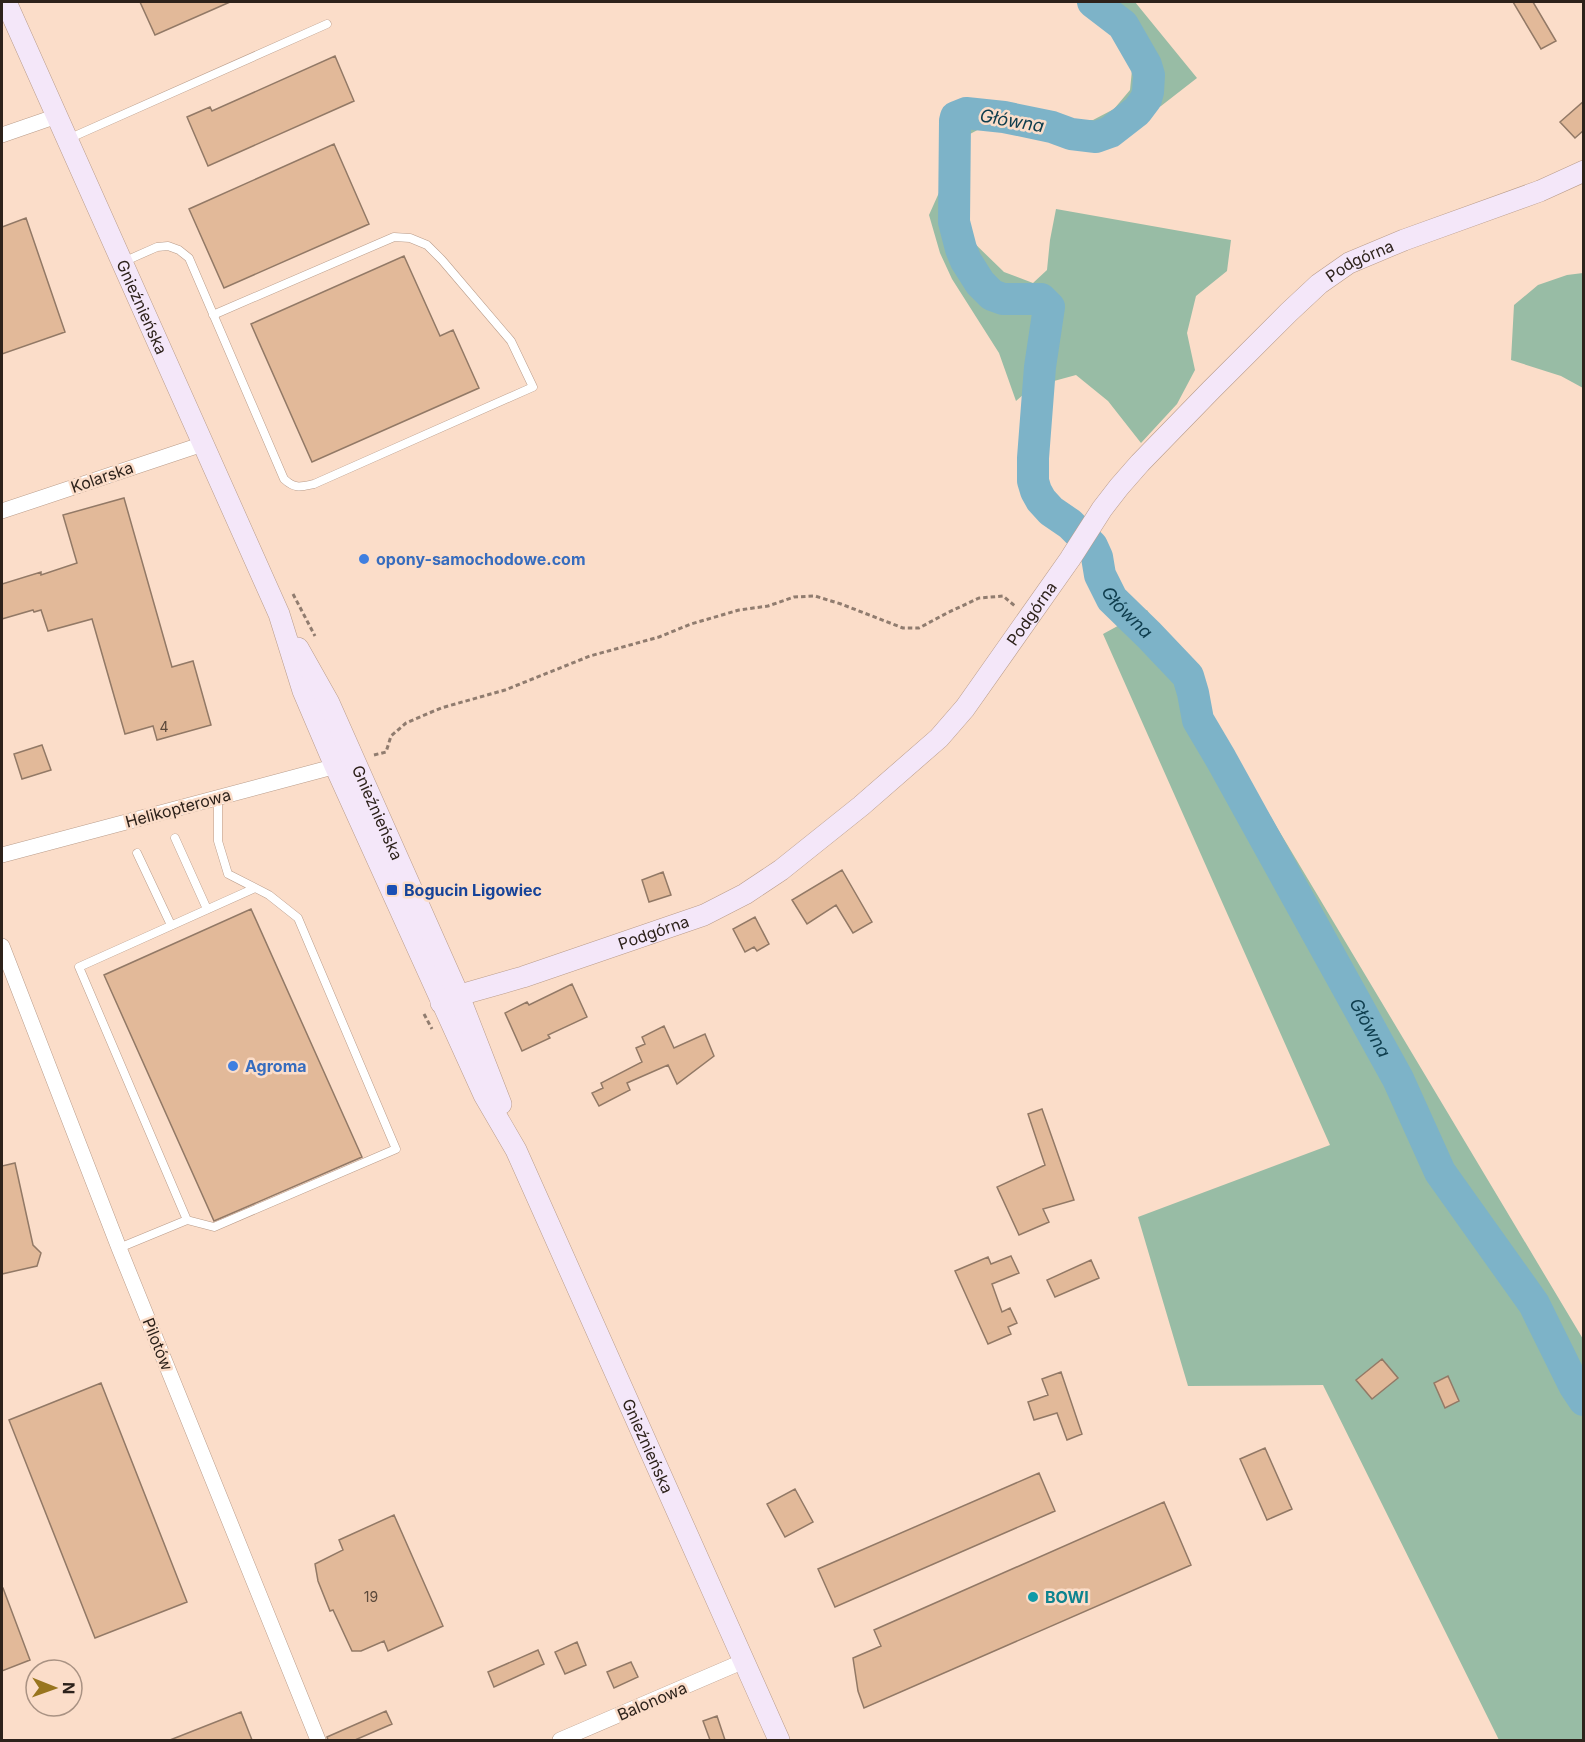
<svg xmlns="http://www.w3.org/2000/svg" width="1585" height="1742" font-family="Inter,sans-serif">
  <rect width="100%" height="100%" fill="#fbddc9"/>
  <!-- green -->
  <path fill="#98bca5" d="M1075 2H1135L1197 78 1161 106 1100 142 1075 143 1047 134 983 127 970 134 962 147 960 184 961 223 969 238 1004 272 1033 283 1047 270 1050 240 1056 209 1231 240 1227 271 1196 296 1187 333 1195 370 1177 404 1141 443 1108 401 1076 375 1032 387 1016 401 999 353 952 279 940 253 929 215 942 186 948 112 962 102 1017 108 1065 120H1093L1114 109 1130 90 1132 70 1119 38 1101 18Z
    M1583 273H1584L1583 388 1561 376 1511 360 1514 305 1538 285 1567 275Z
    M1147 610 1583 1339V1740H1499L1323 1385 1188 1386 1138 1217 1330 1145 1103 634Z"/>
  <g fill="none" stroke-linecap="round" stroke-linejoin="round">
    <!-- river -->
    <path stroke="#7db3c8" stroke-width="32" id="s1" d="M1093 2 1123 25 1146 65 1149 75 1148 92 1146 99 1137 111 1110 132 1096 137 1071 134 1052 127 1004 117 966 113 956 117 955 121 954 222 961 249 966 261 980 283 992 295 1003 299H1041L1049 307 1040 367 1033 458V481L1036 491 1041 500 1051 511 1070 524 1092 546 1097 557 1100 575 1112 599 1149 635 1188 676 1193 693 1198 720 1221 759 1398 1079 1440 1172 1534 1304 1574 1385 1584 1400"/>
  </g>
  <!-- building -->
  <path fill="#e2b999" stroke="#927966" stroke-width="1.5" d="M140 2H230L155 35Z
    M1513 2H1533L1556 41 1541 49Z
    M335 56 354 101 208 166 187 117 210 107 212 111Z
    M1584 101V130L1575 138 1560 122Z
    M334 144 369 224 224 288 189 209Z
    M26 218 65 332 2 354V227Z
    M404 256 440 336 453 330 479 388 312 462 251 324Z
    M124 498 172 667 193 661 211 725 157 740 153 726 125 734 92 619 48 631 41 610 34 612 33 610 2 619V584L41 572V575L77 563 63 515Z
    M42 745 51 770 22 779 14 754Z
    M842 870 872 922 853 933 836 905 807 924 792 900Z
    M663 872 671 895 649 902 642 880Z
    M251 909 362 1157 214 1221 104 975Z
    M755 917 769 944 757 951 754 947 745 952 733 929Z
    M572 984 587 1017 548 1035 550 1038 522 1051 505 1013 527 1002 529 1005Z
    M664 1026 674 1048 705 1034 714 1056 677 1084 668 1065 627 1083 630 1090 599 1106 592 1093 603 1088 601 1083 642 1062 636 1048 645 1044 642 1037Z
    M1042 1109 1074 1200 1043 1209 1049 1222 1019 1235 997 1187 1045 1165 1028 1114Z
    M15 1163 33 1245 41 1253 37 1266 2 1274V1166Z
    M1011 1256 1019 1273 992 1284 1002 1312 1010 1308 1017 1323 1008 1327 1011 1334 988 1344 955 1271 988 1257 991 1264Z
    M1091 1260 1099 1278 1055 1297 1047 1280Z
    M1382 1359 1398 1378 1372 1399 1356 1380Z
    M1061 1372 1082 1434 1067 1440 1057 1413 1034 1420 1028 1402 1048 1395 1042 1379Z
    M1448 1376 1459 1401 1445 1408 1434 1383Z
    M101 1383 187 1602 95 1638 9 1420Z
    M1265 1448 1292 1509 1267 1520 1240 1459Z
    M1039 1473 1055 1511 835 1607 818 1569Z
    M795 1489 813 1522 785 1537 767 1504Z
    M1164 1502 1191 1565 864 1708 858 1691 853 1658 881 1646 874 1630Z
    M394 1515 443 1626 388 1651 384 1641 361 1651H352L333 1610 330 1611 318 1581 315 1564 343 1550 339 1540Z
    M2 1588H3L30 1660 2 1671Z
    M577 1642 586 1665 565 1674 555 1652Z
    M538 1650 544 1664 494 1687 488 1672Z
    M631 1662 638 1677 614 1688 607 1672Z
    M386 1711 392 1724 355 1740H328L327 1737Z
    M241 1712 252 1740H170Z
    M717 1716 725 1740H710L703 1721Z"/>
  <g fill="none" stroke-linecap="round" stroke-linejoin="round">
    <defs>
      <path id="lane" d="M68 139 327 24
        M123 262 157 247 168 246 179 250 189 258 284 479C295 489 300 487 314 484L533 387 511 341 442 260 427 245 410 238 394 237 213 315
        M175 838 207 909
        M137 853 171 925
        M187 1220 79 967 255 888
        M119 1248 187 1220 214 1227 396 1149 298 918 269 895 228 874 218 841V797"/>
      <path id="street" d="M2 135 57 116
        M2 511 203 444
        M2 855 344 764
        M2 946 119 1248 318 1740
        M560 1740 744 1661"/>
      <g id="secondary">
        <path id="s2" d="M6 2 279 614 303 691 335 766 484 1095 516 1150 779 1740"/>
        <path id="s3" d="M298 648 329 703 459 996 501 1104"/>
        <path id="s4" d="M441 1003 467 993 523 977 704 915 745 894 781 870 861 806 939 738 965 708 1070 559 1102 509 1119 487 1140 463 1211 390 1289 312 1319 284 1349 263 1404 240 1540 191 1584 171"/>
      </g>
    </defs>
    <!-- lane casing -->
    <use href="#lane" stroke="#b99c8a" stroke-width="9"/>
    <!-- street casing -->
    <use href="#street" stroke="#b99c8a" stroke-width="16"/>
    <!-- secondary casing -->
    <use href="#secondary" stroke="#b99c8a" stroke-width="22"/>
    <!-- path -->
    <path stroke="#907c6f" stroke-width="3" stroke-dasharray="4.5 3" stroke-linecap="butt" d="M293 594 315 636
      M374 755 386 752 391 736 406 723 441 708 505 690 590 656 659 637 691 624 739 610 768 606 794 597 815 596 841 604 903 628H919L947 613 979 598 1003 596 1015 606
      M424 1014 432 1029"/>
    <!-- lane -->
    <use href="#lane" stroke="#fff" stroke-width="8"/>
    <!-- street -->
    <use href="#street" stroke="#fff" stroke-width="15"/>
    <!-- secondary -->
    <use href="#secondary" stroke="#f4e7f9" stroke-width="21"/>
  </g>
  <!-- markers -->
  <g fill="#3f7fe0" stroke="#fbddc9" stroke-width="2">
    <circle cx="364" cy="559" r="6"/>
    <circle cx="233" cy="1066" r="6"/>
  </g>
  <rect fill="#1a4fb4" stroke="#fbddc9" stroke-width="2" x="386" y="884" width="12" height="12" rx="3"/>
  <circle fill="#0f9aa8" stroke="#fbddc9" stroke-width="2" cx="1033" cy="1597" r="6"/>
  <g text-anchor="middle" stroke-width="5" stroke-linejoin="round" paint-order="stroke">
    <!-- number labels -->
    <g font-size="14" fill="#5a483a">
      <text x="164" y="732">4</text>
      <text x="371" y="1602">19</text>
    </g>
    <!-- street labels -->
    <g font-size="16" fill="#2d221b" stroke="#fbddc9">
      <text dy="6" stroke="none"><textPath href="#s4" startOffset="1214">Podgórna</textPath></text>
      <text dy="6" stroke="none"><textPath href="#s2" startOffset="334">Gnieźnieńska</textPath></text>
      <text transform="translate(102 477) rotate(-19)" y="6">Kolarska</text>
      <text dy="6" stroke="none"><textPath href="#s4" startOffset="728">Podgórna</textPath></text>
      <text transform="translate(178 808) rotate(-15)" y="6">Helikopterowa</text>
      <text dy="6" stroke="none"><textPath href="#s3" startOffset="183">Gnieźnieńska</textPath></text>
      <text dy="6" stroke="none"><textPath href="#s4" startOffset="224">Podgórna</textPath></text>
      <text transform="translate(158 1344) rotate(68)" y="6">Pilotów</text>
      <text dy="6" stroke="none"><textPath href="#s2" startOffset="1581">Gnieźnieńska</textPath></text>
      <text transform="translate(652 1701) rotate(-23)" y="6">Balonowa</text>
    </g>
    <!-- shop labels -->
    <g font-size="16" font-weight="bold" fill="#366cbe" stroke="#fbddc9" text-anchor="start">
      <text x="376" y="565">opony-samochodowe.com</text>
      <text x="245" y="1072">Agroma</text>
    </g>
    <!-- transit labels -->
    <g font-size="16" font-weight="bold" fill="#164399" stroke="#fbddc9" text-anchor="start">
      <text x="404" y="896">Bogucin Ligowiec</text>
    </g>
    <!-- culture labels -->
    <g font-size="16" font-weight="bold" fill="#0d838f" stroke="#fbddc9" text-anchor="start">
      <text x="1045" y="1603">BOWI</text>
    </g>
    <!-- water labels -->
    <g font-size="18" font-style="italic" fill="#0e3d4d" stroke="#fbddc9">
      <text transform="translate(1012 121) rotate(10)" y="6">Główna</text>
      <text dy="6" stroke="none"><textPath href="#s1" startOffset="918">Główna</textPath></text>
      <text dy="6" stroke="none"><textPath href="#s1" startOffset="1404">Główna</textPath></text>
    </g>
  </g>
  <!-- border -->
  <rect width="1585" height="1742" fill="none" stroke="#2d221b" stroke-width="6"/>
  <!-- north arrow -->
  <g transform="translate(54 1688) rotate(91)"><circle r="28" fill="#fbddc9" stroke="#a99283" stroke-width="1.5"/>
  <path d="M0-4.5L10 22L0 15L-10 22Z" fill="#98751f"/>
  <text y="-9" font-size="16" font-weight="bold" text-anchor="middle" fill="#2d221b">N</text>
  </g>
</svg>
